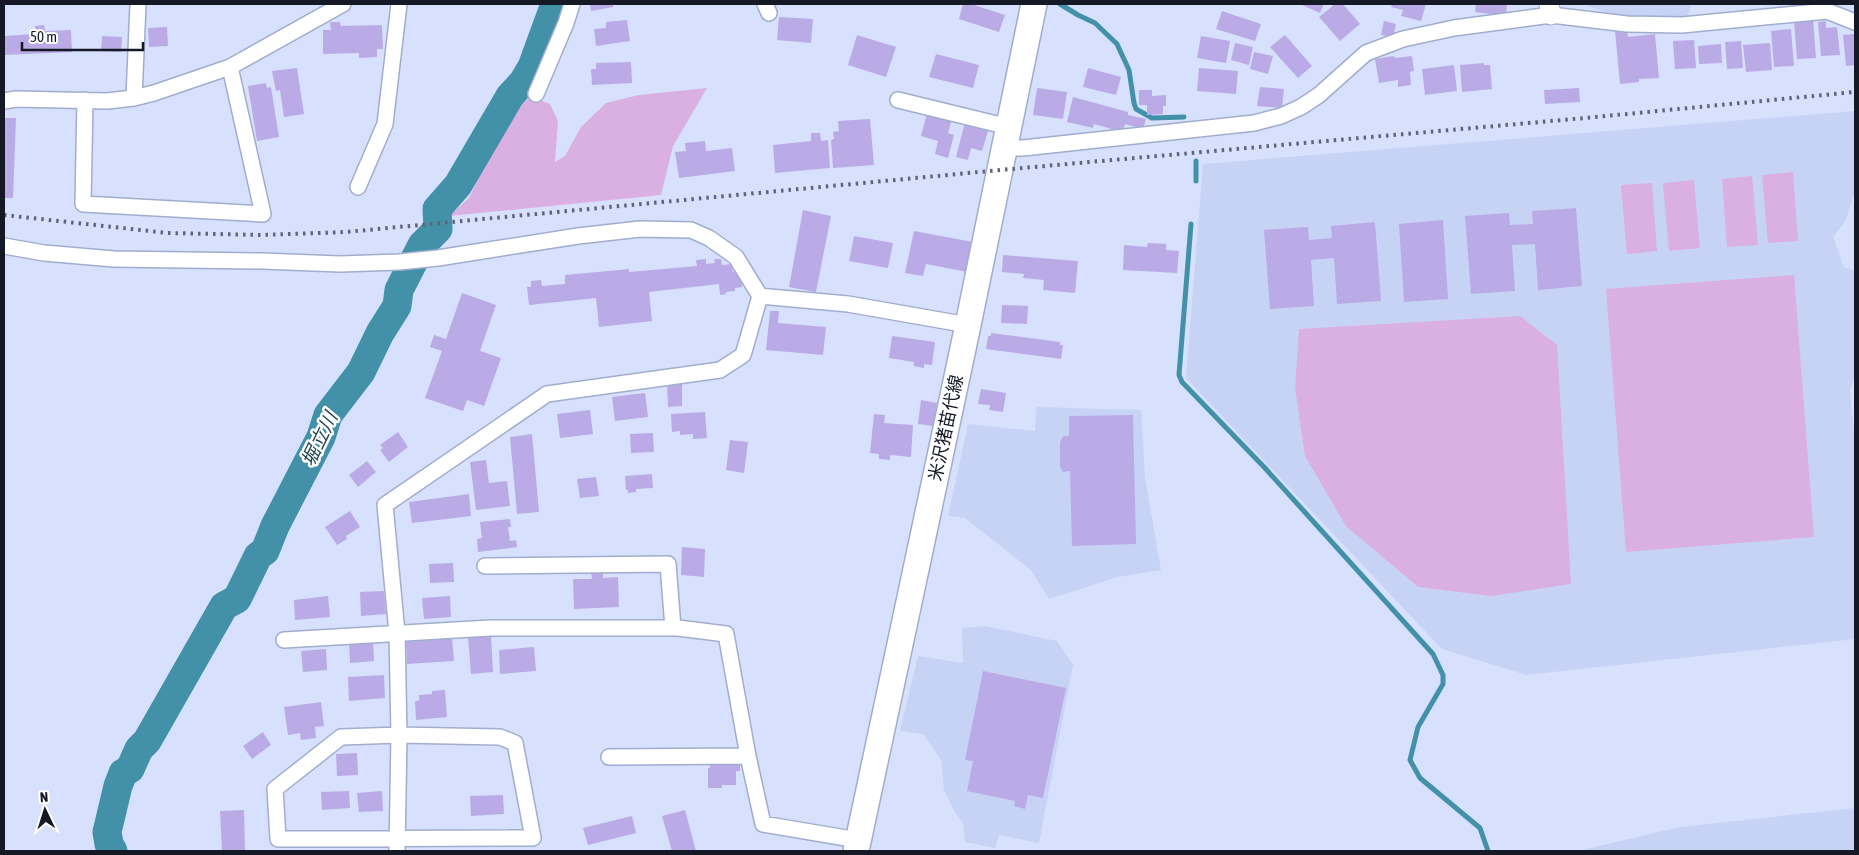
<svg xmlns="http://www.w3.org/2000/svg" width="1859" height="855" font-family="'Asap Condensed','Noto Sans JP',sans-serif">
  <rect width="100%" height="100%" fill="#d7e1fd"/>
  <!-- built -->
  <path fill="#c7d3f4" d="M1582 4H1692L1687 18H1623Z
    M1855 111V191L1846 220 1833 237 1844 267 1855 271V377L1850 391 1855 442V639L1526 675 1442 649 1186 378 1203 164Z
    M1036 407 1141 410 1145 477 1161 570 1118 577 1049 599 1031 570 965 518 948 516 968 424 1035 431Z
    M985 626 1057 641 1073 665 1039 843 999 835 995 848 965 842 963 823 954 811 944 790 941 760 923 734 900 731 918 656 963 663 962 628Z
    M1855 808V851H1578L1680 827Z"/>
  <!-- green -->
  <path fill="#d9b0e1" d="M707 88 673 146 661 195 449 216 469 198 510 111 532 97 550 104 558 121 555 162 565 156 581 127 606 103 639 95Z
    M1793 172 1798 241 1768 243 1762 175Z
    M1752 176 1758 245 1727 247 1722 179Z
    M1694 180 1700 248 1669 251 1663 183Z
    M1652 183 1657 251 1627 254 1621 185Z
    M1794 275 1814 537 1626 552 1606 289Z
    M1520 316 1557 345 1571 584 1491 596 1418 587 1346 526 1305 456 1295 388 1299 329Z"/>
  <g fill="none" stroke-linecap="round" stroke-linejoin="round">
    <!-- stream -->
    <path stroke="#4291a8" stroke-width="5" d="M1060 4 1078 15 1095 23 1117 44 1129 70 1134 103 1136 109 1152 118 1184 117
      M1196 161V181
      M1191 224 1179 375 1182 382 1264 467 1433 654 1443 675V684L1418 727 1410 760 1420 778 1480 828 1488 851"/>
    <!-- river -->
    <path stroke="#4291a8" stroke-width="29" d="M113 851 109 844 107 832 118 786 123 773 130 769 139 749 147 741 224 606 237 599 258 556 265 551 275 526 321 437 328 415 361 372 380 333 397 306 399 290 422 245 438 229 437 209 458 185 510 96 523 82 532 67 555 4"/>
  </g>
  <!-- building -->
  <path fill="#baabe6" d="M590 4H613V7L591 11Z
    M963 4H971L1005 15 999 32 959 19Z
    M1300 4H1324L1320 13Z
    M1335 4H1343L1360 24 1340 41 1319 17Z
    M1392 4H1426L1421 21 1401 16 1403 10 1391 7Z
    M1476 4H1507L1506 16 1475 12Z
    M1222 11 1261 24 1255 41 1216 29Z
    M779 17 813 19 811 43 777 40Z
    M1813 19 1816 58 1797 59 1794 21Z
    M627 20 630 41 596 46 594 29 606 28V22Z
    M1384 21 1396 24 1393 37 1381 35Z
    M1826 21V28L1837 27 1840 55 1821 56 1818 22Z
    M330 22H340L341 26 382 25 383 49H377V57L359 58V53L323 54V30H331Z
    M44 25 45 31 71 30 72 52 4 55V36L36 34 35 26Z
    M167 27 168 46 149 47 148 28Z
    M1791 29 1794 66 1774 67 1771 31Z
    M1627 30 1628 37 1655 34 1659 78 1639 79V82L1620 84 1615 31Z
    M1854 34 1855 65 1846 66 1843 35Z
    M857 35 896 47 886 77 848 65Z
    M1285 35 1312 66 1298 78 1270 47Z
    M102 36 122 37 121 52 101 51Z
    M1201 36 1230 41 1226 63 1197 58Z
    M1694 40 1696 68 1675 69 1673 41Z
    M1741 41 1743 68 1727 69 1725 42Z
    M1235 43 1253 47 1249 65 1231 60Z
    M1770 43 1772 70 1746 72 1743 45Z
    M1721 44 1722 63 1699 64 1698 46Z
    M1254 52 1273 56 1268 74 1250 69Z
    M936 54 979 65 973 88 929 77Z
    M1394 56 1395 58 1412 56 1414 71 1410 72 1411 85 1398 87V80L1379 83 1375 59Z
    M631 62 632 83 592 85 591 69H596V63Z
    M1484 63V65H1490L1492 89 1462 92 1460 65Z
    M1454 65 1457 91 1425 95 1422 69Z
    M297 68 304 114 284 117 280 90 276 91 272 71Z
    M1088 68 1121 77 1116 95 1083 87Z
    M1199 68 1238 71 1236 94 1197 91Z
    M266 83 267 88 271 87 279 137 257 141 248 86Z
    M1260 87 1284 89 1282 108 1257 106Z
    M1037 88 1067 92 1063 119 1033 115Z
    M1579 88 1580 102 1545 104 1544 90Z
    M1139 90H1152V96L1166 95V106H1163V114L1147 115V105H1139Z
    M1073 97 1128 112V115L1146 119 1143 129 1125 124 1123 132 1094 124 1093 128 1067 122Z
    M927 113 952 119 948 133 954 135 948 158 935 154 938 141 921 136Z
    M4 118H16L13 198H4Z
    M870 119 874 165 833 168 831 140 834 139 833 132 839 131 838 121Z
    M965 122 989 128 982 151 971 148 968 160 956 157Z
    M811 133H820L821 141 828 140 830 168 775 173 773 145 811 141Z
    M705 141 706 151 732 148 735 171 679 178 675 152 686 151 685 143Z
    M1576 208 1582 286 1538 290 1535 244 1512 245 1515 291 1471 294 1465 216 1509 213 1510 225 1533 224 1532 211Z
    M803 210 831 216 816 292 789 287Z
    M1443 220 1448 299 1404 302 1399 224Z
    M1375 222 1381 301 1337 304 1334 258 1311 260 1314 306 1270 309 1264 230 1308 227 1309 240 1332 238 1331 226Z
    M914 231 973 242 967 272 926 264 923 276 905 273Z
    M854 236 893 243 888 268 849 261Z
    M1148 243 1166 244V250L1179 251 1177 273 1123 270 1124 245 1147 247Z
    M1003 255 1078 261 1075 293 1043 290 1044 280 1023 278 1024 274 1002 272Z
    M706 259V264L715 263 714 259H721L722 265 732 264 733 272 741 271 742 287 735 288V291L726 292V294L720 295 719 284 649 292 652 321 599 327 596 298 529 305 527 287H531V281L541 280 542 286 565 284V275L629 269V272L697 266 696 260Z
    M462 293 496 305 480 351 501 358 484 406 467 400 463 411 425 398 442 351 430 347 434 335 446 339Z
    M1002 305 1028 306 1027 324 1001 323Z
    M770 311H779L778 323 826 327 823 355 766 350Z
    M991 333 1060 342V345H1063L1061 359 986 349 988 336H991Z
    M892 336 935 342 932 365 924 364V368L914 366V362L889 358Z
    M667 384H682V406L668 407Z
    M981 389 1006 393 1003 412 989 410 990 405 978 404Z
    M645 393 648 417 615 421 612 397Z
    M921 400 937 403 933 426 918 424Z
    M590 410 593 434 560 438 557 414Z
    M705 412 707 438 693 439V434L680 435V431L672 432 671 414Z
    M874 414 885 415 884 423 913 425 911 457 890 455V460L879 459V454L870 453Z
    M1133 415 1136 544 1072 546 1070 471 1063 472 1060 466V442L1063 436H1069V416Z
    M398 432 408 447 389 462 380 450 383 448 380 445Z
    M653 433 654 452 631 453 630 434Z
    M532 434 539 512 517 514 510 437Z
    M730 440 748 442 744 473 726 470Z
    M486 460 489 483 507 481 510 506 476 510 470 462Z
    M367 461 376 472 358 487 349 475Z
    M652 474 653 488 636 489V492L628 493V490H626L625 476Z
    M596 477 599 496 580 498 577 479Z
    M469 494 471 516 412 523 409 502Z
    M350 511 360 527 346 536 347 539 337 545 325 527Z
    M510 519 511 527H508L510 541 516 540 517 547 478 552 477 539 482 538 480 522Z
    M682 547 705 549 704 577 681 575Z
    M453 563 454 582 430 583 429 564Z
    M591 571H603V578L618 577 619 607 574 609 573 579H592Z
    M384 591 386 614 361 616 360 592Z
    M328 596 330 617 295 620 294 600Z
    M450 596 451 617 424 619 422 598Z
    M491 635 493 672 471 674 468 637Z
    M452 637 454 661 407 664 406 640Z
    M373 641 374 661 350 663 349 643Z
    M534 647 536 671 500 674 499 650Z
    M326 649 327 670 303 672 301 651Z
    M983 671 1066 688 1043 798 1028 795 1025 809 1014 806 1015 801 967 791 973 761 965 760Z
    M384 675 385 698 349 701 348 677Z
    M445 690 447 717 416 720 415 701H419V695L432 694V691Z
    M321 702 324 726 315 727 316 738 301 740 300 733 288 735 284 707Z
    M263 732 271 745 252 759 243 746Z
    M357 753 358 775 337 776 336 754Z
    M740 764V771H736V785H722V788H708V768H710V765Z
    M349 791 350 808 322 810 321 792Z
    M382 791 383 811 359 812 357 793Z
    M503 795 504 814 471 816 470 796Z
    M244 810 245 851H222L220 811Z
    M685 810 696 851H672L662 816Z
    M632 816 636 833 588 845 583 828Z"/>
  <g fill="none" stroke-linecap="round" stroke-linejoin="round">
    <defs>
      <path id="minor" d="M765 4 769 13
        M536 94 566 23 572 4
        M134 98 138 4
        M85 100 83 204 263 214 230 67
        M898 100 1009 127
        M4 101 16 99 107 101 134 98 154 93 230 67 343 4
        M1004 148H1023L1254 123 1281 116 1301 107 1319 95 1366 53 1403 39 1454 28 1551 15 1627 24 1682 25 1827 11 1855 22
        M358 187 385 124 399 4
        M4 246 44 253 114 259 262 261 340 264 399 262 438 258 578 236 640 229 691 230 709 238 736 257 760 296 743 355 720 370 547 394 385 505 397 633 399 735 397 851
        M760 296 848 304 968 325
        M485 566 668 564 673 628
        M284 640 490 628H678L726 634 748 756 609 757
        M399 735 500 737 515 743 533 838 278 839 275 789 341 737Z
        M748 756 763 824 858 840"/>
      <path id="tertiary" d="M1549 4 1551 15"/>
      <path id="primary" d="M856 851 968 325 1034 4"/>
    </defs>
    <!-- minor casing -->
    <use href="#minor" stroke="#a1adce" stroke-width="18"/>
    <!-- tertiary casing -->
    <use href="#tertiary" stroke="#a1adce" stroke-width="21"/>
    <!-- primary casing -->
    <use href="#primary" stroke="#a1adce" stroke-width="28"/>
    <!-- minor -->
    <use href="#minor" stroke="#fff" stroke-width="15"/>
    <!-- tertiary -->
    <use href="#tertiary" stroke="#fff" stroke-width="19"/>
    <!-- primary -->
    <use href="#primary" stroke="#fff" stroke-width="25"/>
    <!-- rail -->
    <path stroke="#5e6577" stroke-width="4" stroke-dasharray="2.5 5" stroke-linecap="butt" d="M4 215 168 233 262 235 346 232 1000 170 1585 118 1855 92"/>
  </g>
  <g text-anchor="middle" stroke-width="5" stroke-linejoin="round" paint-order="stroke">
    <!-- street labels -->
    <g font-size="18" fill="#151925" stroke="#fff">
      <text transform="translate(946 428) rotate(-78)" y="6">米沢猪苗代線</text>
    </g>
    <!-- water labels -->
    <g font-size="19" font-style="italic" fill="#20454f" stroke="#fff">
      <text transform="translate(319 439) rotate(-64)" y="7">堀立川</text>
    </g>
  </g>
  <!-- border -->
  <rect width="1859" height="855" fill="none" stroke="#151925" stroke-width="10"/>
  <!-- north arrow -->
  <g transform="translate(45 810) rotate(356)" stroke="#ffffff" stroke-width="4" paint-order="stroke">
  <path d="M0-4L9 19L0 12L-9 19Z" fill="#151925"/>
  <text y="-8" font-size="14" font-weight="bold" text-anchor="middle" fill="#151925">N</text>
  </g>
  <!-- scale -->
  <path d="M22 42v8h121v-8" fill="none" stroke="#151925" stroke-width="2.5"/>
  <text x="30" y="42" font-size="15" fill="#151925" stroke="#ffffff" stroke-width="4" paint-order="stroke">50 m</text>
</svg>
